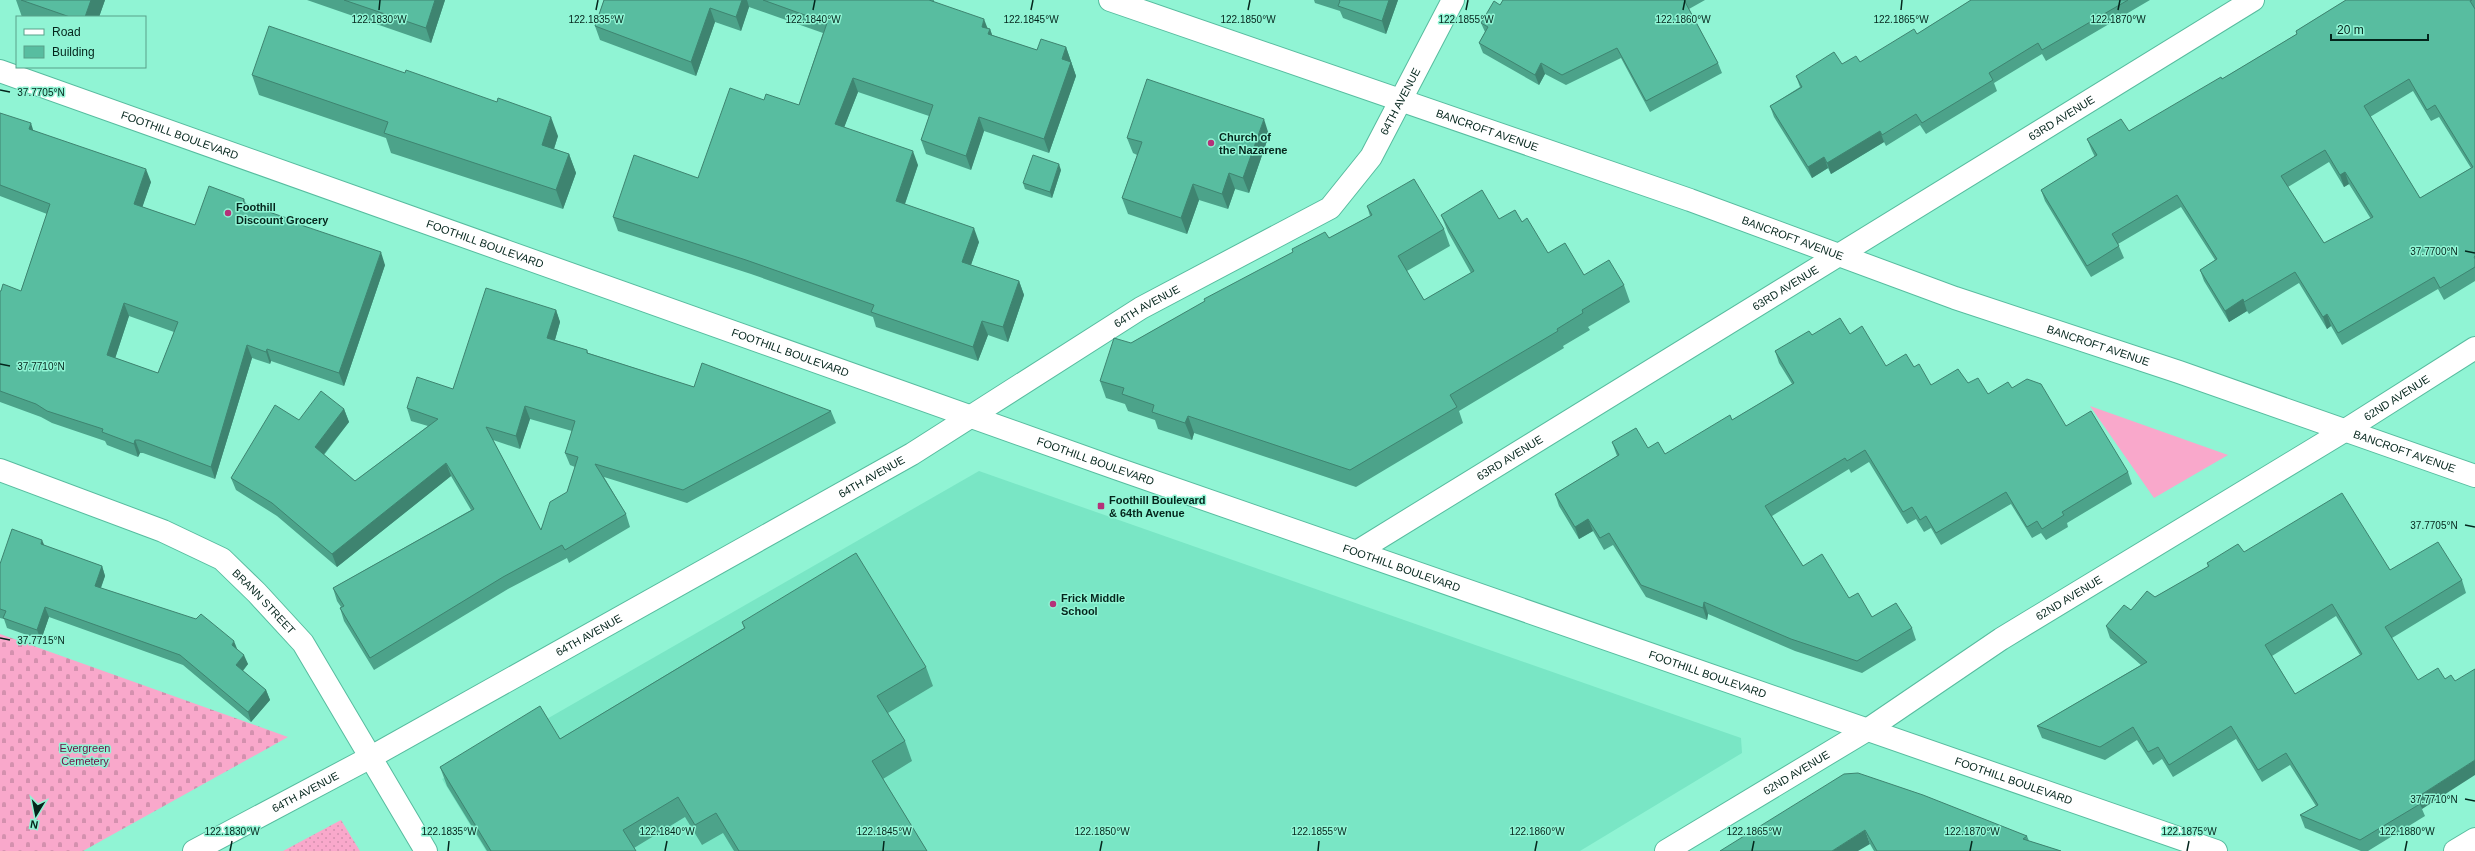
<svg xmlns="http://www.w3.org/2000/svg" width="2475" height="851" font-family="Arial,sans-serif">
  <defs>
    <pattern id="cemetery-stones" width="16" height="16" patternUnits="userSpaceOnUse"><rect width="16" height="16" fill="#f9a8cb"/><path d="M2 7V4a2 2 0 0 1 4 0v3zM10 15v-3a2 2 0 0 1 4 0v3z" fill="#d490ae"/></pattern>
    <pattern id="park-dots" width="8" height="8" patternUnits="userSpaceOnUse"><rect width="8" height="8" fill="#f9a8cb"/><path d="M2 2h.1M6 6h.1" fill="none" stroke="#d490ae" stroke-width="1.8" stroke-linecap="round"/></pattern>
  </defs>
  <rect width="100%" height="100%" fill="#90f4d4"/>
  <!-- built -->
  <path fill="#79e6c5" d="M979 471 1741 738 1742 753 1580 851H486L442 779Z"/>
  <!-- grass -->
  <path fill="#f9a8cb" d="M2090 406 2228 455 2154 498Z"/>
  <!-- cemetery -->
  <path fill="url(#cemetery-stones)" d="M0 634 288 737 83 851H0Z"/>
  <!-- park -->
  <path fill="url(#park-dots)" d="M341 820 360 851H283Z"/>
  <g fill="none" stroke-linecap="round" stroke-linejoin="round">
    <defs>
      <g id="minor">
        <path id="s1" d="M1110 0 1690 200 1955 298 2179 372 2475 476"/>
        <path id="s2" d="M0 470 163 531 222 559 257 593 303 643 426 851"/>
        <path id="s3" d="M1358 551 2253 0"/>
        <path id="s4" d="M194 851 371 757 912 454 1141 308 1330 208 1371 157 1453 0"/>
        <path id="s5" d="M1666 851 1867 730 2001 639 2344 431 2475 348"/>
        <path d="M2455 851 2475 839"/>
      </g>
      <g id="major">
        <path id="s6" d="M0 71 1115 468 2216 851"/>
      </g>
    </defs>
    <!-- minor casing -->
    <use href="#minor" stroke="#57bc9f" stroke-width="24"/>
    <!-- major casing -->
    <use href="#major" stroke="#57bc9f" stroke-width="24"/>
    <!-- minor -->
    <use href="#minor" stroke="#fff" stroke-width="22"/>
    <!-- major -->
    <use href="#major" stroke="#fff" stroke-width="22"/>
  </g>
  <!-- wall -->
  <path fill="#4ca38a" fill-rule="evenodd" d="M16 0H105L99 17H22Z
    M307 0H445L431 43Z
    M603 0H934V2L990 29 992 35 1037 50 1066 47 1076 76 1049 153 984 131 971 170 926 154 921 140 929 116 858 92 844 127 918 165 905 204 979 242 971 265 1019 281 1024 295 1008 342 988 335 978 361 876 327 873 317 751 274 618 231 613 217 698 178 764 100 799 105 823 33 749 7 741 31 715 22 696 76 600 40 595 26 604 0Z
    M1314 0H1398L1386 34 1343 18 1340 11 1315 3Z
    M1503 0H1705L1689 9 1718 63 1722 73 1650 112 1621 58 1566 85 1545 74 1539 85 1483 53 1479 43 1485 32 1481 23 1500 5Z
    M1971 0H2150L2046 61 2042 54 1994 83 1997 91 1926 134 1920 125 1886 146 1884 142 1831 174 1828 168 1812 178 1774 117 1770 106 1800 87 1796 76 1842 64 1860 62 1917 34Z
    M2346 0H2475V281L2444 300 2438 289 2342 345 2331 326 2327 329 2299 283 2249 314 2247 311 2229 322 2204 281 2200 270 2215 260 2181 207 2118 244 2124 258 2091 277 2045 201 2041 190 2095 157 2092 151 2087 139 2129 131 2222 79 2297 34 2296 31ZM2413 91 2431 121 2439 117 2471 168 2420 198 2370 117ZM2329 162 2344 187 2349 184 2371 219 2324 243 2288 187Z
    M252 75 558 136 554 149 569 154 576 173 563 209 391 153 386 138 259 95Z
    M0 113 33 130 151 182 142 207 195 225 244 199 246 204 302 225 385 265 344 386 271 361 270 364 252 358 215 479 143 453H140L138 457 107 445 105 441 52 423 41 417 0 402V291H21L47 214 0 196ZM129 316 174 332 158 373 115 358Z
    M1269 135 1249 193 1235 189 1228 209 1199 200 1187 234 1128 214 1122 198 1137 155 1133 153 1127 138Z
    M1061 170 1052 198 1025 189 1023 183Z
    M1367 206 1444 229 1450 246 1407 271 1424 300 1471 273 1448 232 1441 215 1499 219 1522 222 1548 253 1584 275 1624 285 1630 302 1588 327 1590 330 1563 346 1564 348 1459 411 1463 423 1356 487 1194 433 1192 440 1158 429 1155 420 1128 411 1125 404 1106 398 1100 381 1131 343 1293 252 1292 249 1329 238 1370 216Z
    M556 310 560 322 555 340 587 350 588 353 694 387 831 411 836 423 687 503 604 477 626 514 630 527 569 563 567 558 508 589 374 670 344 621 340 608 341 607 337 601 333 588 471 510 451 476 337 567 277 516 236 490 231 478 299 420 344 409 349 422 324 455 355 481 428 426 411 421 407 408 453 389ZM530 419 572 431 565 453 570 465 575 467 567 492 541 530 493 440 520 449Z
    M1850 334 1886 366 1914 367 1931 385 1968 383 1988 394 2012 388 2066 426 2128 472 2132 484 2067 523 2068 527 2046 540 2041 533 2032 538 2011 504 1941 545 1931 528 1924 532 1916 519 1907 524 1869 462 1851 473 1849 469 1772 516 1803 566 1849 598 1872 617 1912 628 1916 640 1862 673 1795 651 1708 614 1707 620 1646 597 1613 545 1604 550 1593 531 1579 539 1559 506 1555 494 1617 456 1612 442 1648 448 1665 454 1732 420 1792 384 1779 363 1775 351 1812 335Z
    M45 546 102 566 105 576 101 588 237 649 248 664 243 671 266 690 270 700 251 722 183 665 49 617 41 640 7 628 4 619 0 618V564Z
    M2244 552 2390 570 2462 580 2466 593 2392 638 2422 809 2425 816 2368 851H2361L2305 828 2300 815 2316 806 2290 765 2262 782 2236 739 2173 777 2162 759 2153 765 2137 740 2105 760 2042 738 2037 726 2141 665 2110 638 2106 626 2131 610 2155 597 2208 567 2207 563ZM2336 616 2360 655 2295 694 2272 656Z
    M742 622 926 667 933 686 888 713 905 741 912 761 883 779 927 851H734L723 833 702 845 685 817 634 848 636 851H487L447 786 440 767 560 739 744 628Z
    M1844 774 2027 836 2029 841 2061 851H1874L1870 844Z"/>
  <!-- shaded-wall -->
  <path fill="#3e8470" d="M91 0H105L99 17H85Z
    M435 0H445L431 43 426 28Z
    M742 0H747L749 7 741 31 736 17Z
    M1389 0H1398L1386 34 1382 21Z
    M710 8 715 22 696 76 691 62Z
    M984 19 989 32 990 29 995 43 982 27Z
    M1066 47 1076 76 1049 153 1044 139 1062 59Z
    M1541 63 1545 74 1539 85 1535 75Z
    M853 78 858 92 840 138 835 124Z
    M551 117 558 136 549 164 542 145Z
    M979 117 984 131 971 170 966 156Z
    M1264 119 1269 135 1249 193 1243 178Z
    M31 123 35 136 29 129Z
    M1880 131 1884 142 1831 174 1827 163Z
    M913 151 918 165 901 215 896 201Z
    M569 154 576 173 563 209 556 190Z
    M1824 157 1828 168 1812 178 1808 167Z
    M1059 164 1061 170 1052 198 1050 192Z
    M146 169 151 182 139 217 134 204Z
    M2345 172 2349 184 2344 187 2340 175Z
    M1229 173 1235 189 1228 209 1222 194Z
    M1193 184 1199 200 1187 234 1181 218Z
    M974 228 979 242 967 276 962 262Z
    M381 252 385 265 344 386 339 373Z
    M1019 281 1024 295 1008 342 1003 327Z
    M2243 299 2247 311 2229 322 2225 311Z
    M124 303 129 316 112 368 107 355Z
    M556 310 560 322 552 350 547 338Z
    M2327 314 2331 326 2327 329 2323 317Z
    M982 321 988 335 978 361 973 347Z
    M247 345 252 358 215 479 211 467Z
    M267 349 271 361 270 364 266 352Z
    M525 406 530 419 520 449 516 436Z
    M344 409 349 422 319 460 315 447Z
    M1188 416 1194 433 1192 440 1185 423Z
    M135 440 140 453 138 457 134 444Z
    M446 463 451 476 337 567 332 554Z
    M1588 519 1593 531 1579 539 1575 527Z
    M42 540 46 549 41 544Z
    M102 566 105 576 98 595 95 586Z
    M1704 602 1708 614 1707 620 1703 608Z
    M45 607 49 617 41 640 37 630Z
    M234 641 238 651 232 645Z
    M244 655 248 664 239 675 236 665Z
    M266 690 270 700 251 722 248 712Z
    M2475 760V775L2422 809 2420 804 2416 798Z
    M1865 830 1870 844 1858 851H1832Z"/>
  <!-- building -->
  <path fill="#58bda0" stroke="#3e8470" fill-rule="evenodd" d="M21 0H91L85 17H70Z
    M344 0H435L426 28Z
    M604 0H742L736 17 710 8 691 62 595 26Z
    M763 0H929L984 19 982 27 990 29 988 34 1037 50 1041 39 1066 47 1062 59 1071 62 1044 139 979 117 966 156 921 140 933 105 853 78 835 124 913 151 896 201 974 228 962 262 1019 281 1003 327 982 321 973 347 871 312 874 305 746 260 613 217 634 155 698 178 730 88 764 100 766 94 799 105 827 23Z
    M1339 0H1389L1382 21 1338 6 1340 1Z
    M1503 0H1684L1718 63 1646 101 1617 48 1562 75 1541 63 1535 75 1479 43 1488 27 1481 23 1494 1 1500 5Z
    M1971 0H2128L2042 50 2038 43 1989 73 1993 80 1922 123 1916 114 1882 135 1880 131 1827 163 1824 157 1808 167 1770 106 1802 87 1796 76 1834 52 1842 64 1856 56 1860 62 1914 29 1917 34Z
    M2346 0H2472L2470 1 2475 9V256L2474 257 2475 259V267L2440 288 2434 277 2338 333 2327 314 2323 317 2295 272 2244 302 2243 299 2225 311 2200 270 2217 259 2177 195 2112 234 2119 246 2087 266 2041 190 2097 155 2087 139 2121 119 2129 131 2221 77 2222 79 2297 34 2296 31ZM2409 79 2427 110 2435 105 2473 167 2420 198 2364 106ZM2325 150 2340 175 2345 172 2373 217 2324 243 2281 176Z
    M269 26 405 73 406 70 497 102 498 98 551 117 542 145 569 154 556 190 384 133 388 122 252 75Z
    M1147 79 1264 119 1243 178 1229 173 1222 194 1193 184 1181 218 1122 198 1142 142 1127 138Z
    M0 113 31 123 29 129 146 169 134 204 195 225 209 186 244 199 243 203 301 223V225L381 252 339 373 267 349 266 352 247 345 211 467 139 440H135L134 444 102 432 103 429 47 411 36 404 0 391V291H1L3 284 21 291 50 204 0 185ZM124 303 178 322 158 373 107 355Z
    M1033 155 1059 164 1050 192 1023 183Z
    M1414 179 1444 229 1398 256 1424 300 1474 271 1441 215 1482 190 1499 219 1515 210 1522 222 1527 218 1548 253 1565 243 1584 275 1609 260 1624 285 1582 310 1583 313 1557 329 1558 331 1450 395 1457 407 1350 470 1188 416 1185 423 1152 412 1154 405 1122 394 1124 388 1100 381 1114 338 1131 343 1205 301 1204 299 1293 252 1292 249 1325 232 1329 238 1372 215 1367 206Z
    M486 288 556 310 547 338 587 350V353L694 387 702 363 831 411 683 490 595 464 626 514 565 550 562 545 503 577 370 658 340 608 344 606 333 588 474 509 446 463 332 554 272 503 231 478 275 405 299 420 321 391 344 409 315 447 355 481 438 419 407 408 417 377 453 389ZM525 406 575 421 565 453 578 457 567 492 550 502 541 530 486 427 516 436Z
    M1840 318 1850 334 1862 326 1886 366 1906 354 1914 367 1919 364 1931 385 1958 369 1968 383 1978 378 1988 394 2008 382 2012 388 2027 379 2041 384 2066 426 2091 411 2128 472 2062 512 2064 515 2042 529 2037 521 2027 527 2006 492 1936 533 1926 516 1920 520 1912 507 1903 512 1865 450 1847 461 1845 458 1765 506 1803 566 1822 554 1849 598 1858 593 1872 617 1896 603 1912 628 1857 661 1791 639 1704 602 1703 608 1641 585 1609 533 1600 538 1588 519 1575 527 1555 494 1619 455 1612 442 1636 428 1648 448 1658 442 1665 454 1730 415 1732 420 1794 383 1775 351 1809 331 1812 335Z
    M2342 493 2390 570 2438 542 2462 580 2385 627 2418 680 2438 668 2445 679 2451 675 2455 681 2475 669V760L2416 798 2420 804 2360 840 2300 815 2318 805 2286 753 2258 770 2231 726 2169 765 2158 747 2148 752 2133 727 2100 747 2037 726 2147 662 2106 626 2124 605 2131 610 2147 591 2155 597 2209 566 2207 563 2238 544 2244 552ZM2332 604 2362 654 2295 694 2265 645Z
    M12 529 42 540 41 544 102 566 95 586 196 619 201 614 234 641 232 645 244 655 236 665 266 690 248 712 180 655 45 607 37 630 3 618 6 611 0 609V564Z
    M856 553 926 667 877 696 905 741 872 761 927 851H739L716 813 695 825 678 797 623 830 636 851H491L440 767 540 706 560 739 745 628 742 622Z
    M1858 773 1923 795 2027 836 2023 839 2061 851H1877L1865 830 1832 851H1720L1844 774Z"/>
  <!-- ticks -->
  <path fill="none" stroke="#04251c" stroke-width="1.5" d="M379 10 380 0M596 10 598 0M813 10 815 0M1031 10 1033 0M1248 10 1250 0M1466 10 1468 0M1683 10 1685 0M1901 10 1902 0M2118 10 2120 0M0 90 10 92M2465 251 2475 253M0 364 10 366M2465 525 2475 527M0 638 10 640M2465 799 2475 801M230 851 232 841M448 851 449 841M665 851 667 841M883 851 884 841M1100 851 1102 841M1318 851 1319 841M1535 851 1537 841M1752 851 1754 841M1970 851 1972 841M2187 851 2189 841M2405 851 2407 841"/>
  <!-- markers -->
  <g fill="#b53279" stroke="#90f4d4" stroke-width="1.5">
    <circle cx="1211" cy="143" r="4"/>
    <circle cx="228" cy="213" r="4"/>
    <rect x="1097" y="502" width="8" height="8" rx="2"/>
    <circle cx="1053" cy="604" r="4"/>
  </g>
  <g text-anchor="middle" stroke-width="3" stroke-linejoin="round" paint-order="stroke">
    <!-- street labels -->
    <g font-size="11" fill="#04251c" stroke="#90f4d4">
      <text dy="4" stroke="none"><textPath href="#s4" startOffset="1434">64TH AVENUE</textPath></text>
      <text dy="4" stroke="none"><textPath href="#s3" startOffset="826">63RD AVENUE</textPath></text>
      <text dy="4" stroke="none"><textPath href="#s1" startOffset="399">BANCROFT AVENUE</textPath></text>
      <text dy="4" stroke="none"><textPath href="#s6" startOffset="191">FOOTHILL BOULEVARD</textPath></text>
      <text dy="4" stroke="none"><textPath href="#s1" startOffset="723">BANCROFT AVENUE</textPath></text>
      <text dy="4" stroke="none"><textPath href="#s6" startOffset="515">FOOTHILL BOULEVARD</textPath></text>
      <text dy="4" stroke="none"><textPath href="#s3" startOffset="502">63RD AVENUE</textPath></text>
      <text dy="4" stroke="none"><textPath href="#s4" startOffset="1098">64TH AVENUE</textPath></text>
      <text dy="4" stroke="none"><textPath href="#s1" startOffset="1047">BANCROFT AVENUE</textPath></text>
      <text dy="4" stroke="none"><textPath href="#s6" startOffset="839">FOOTHILL BOULEVARD</textPath></text>
      <text dy="4" stroke="none"><textPath href="#s5" startOffset="860">62ND AVENUE</textPath></text>
      <text dy="4" stroke="none"><textPath href="#s1" startOffset="1371">BANCROFT AVENUE</textPath></text>
      <text dy="4" stroke="none"><textPath href="#s3" startOffset="178">63RD AVENUE</textPath></text>
      <text dy="4" stroke="none"><textPath href="#s6" startOffset="1163">FOOTHILL BOULEVARD</textPath></text>
      <text dy="4" stroke="none"><textPath href="#s4" startOffset="774">64TH AVENUE</textPath></text>
      <text dy="4" stroke="none"><textPath href="#s6" startOffset="1487">FOOTHILL BOULEVARD</textPath></text>
      <text dy="4" stroke="none"><textPath href="#s5" startOffset="476">62ND AVENUE</textPath></text>
      <text dy="4" stroke="none"><textPath href="#s2" startOffset="299">BRANN STREET</textPath></text>
      <text dy="4" stroke="none"><textPath href="#s4" startOffset="450">64TH AVENUE</textPath></text>
      <text dy="4" stroke="none"><textPath href="#s6" startOffset="1811">FOOTHILL BOULEVARD</textPath></text>
      <text dy="4" stroke="none"><textPath href="#s5" startOffset="152">62ND AVENUE</textPath></text>
      <text dy="4" stroke="none"><textPath href="#s6" startOffset="2135">FOOTHILL BOULEVARD</textPath></text>
      <text dy="4" stroke="none"><textPath href="#s4" startOffset="126">64TH AVENUE</textPath></text>
    </g>
    <!-- poi labels -->
    <g font-size="11" font-weight="bold" fill="#04251c" stroke="#90f4d4" text-anchor="start">
      <text x="1219" y="141">Church of<tspan x="1219" dy="13">the Nazarene</tspan></text>
      <text x="236" y="211">Foothill<tspan x="236" dy="13">Discount Grocery</tspan></text>
      <text x="1109" y="504">Foothill Boulevard<tspan x="1109" dy="13">&amp; 64th Avenue</tspan></text>
      <text x="1061" y="602">Frick Middle<tspan x="1061" dy="13">School</tspan></text>
    </g>
    <!-- park labels -->
    <g font-size="11" fill="#6f1146" stroke="#90f4d4">
      <text x="85" y="752">Evergreen<tspan x="85" dy="13">Cemetery</tspan></text>
    </g>
  </g>
  <g font-size="10" text-anchor="middle" fill="#04251c" stroke="#90f4d4" stroke-width="3" stroke-linejoin="round" paint-order="stroke">
    <text x="379" y="23">122.1830°W</text>
    <text x="596" y="23">122.1835°W</text>
    <text x="813" y="23">122.1840°W</text>
    <text x="1031" y="23">122.1845°W</text>
    <text x="1248" y="23">122.1850°W</text>
    <text x="1466" y="23">122.1855°W</text>
    <text x="1683" y="23">122.1860°W</text>
    <text x="1901" y="23">122.1865°W</text>
    <text x="2118" y="23">122.1870°W</text>
    <text x="41" y="96">37.7705°N</text>
    <text x="2434" y="255">37.7700°N</text>
    <text x="41" y="370">37.7710°N</text>
    <text x="2434" y="529">37.7705°N</text>
    <text x="41" y="644">37.7715°N</text>
    <text x="2434" y="803">37.7710°N</text>
    <text x="232" y="835">122.1830°W</text>
    <text x="449" y="835">122.1835°W</text>
    <text x="667" y="835">122.1840°W</text>
    <text x="884" y="835">122.1845°W</text>
    <text x="1102" y="835">122.1850°W</text>
    <text x="1319" y="835">122.1855°W</text>
    <text x="1537" y="835">122.1860°W</text>
    <text x="1754" y="835">122.1865°W</text>
    <text x="1972" y="835">122.1870°W</text>
    <text x="2189" y="835">122.1875°W</text>
    <text x="2407" y="835">122.1880°W</text>
  </g>
  <!-- legend -->
  <rect x="16" y="16" width="130" height="52" fill="#90f4d4" stroke="#58a18a"/>
  <rect x="24" y="29" width="20" height="6" fill="#ffffff" stroke="#58a18a"/>
  <text x="52" y="36" font-size="12" fill="#04251c">Road</text>
  <rect x="24" y="46" width="20" height="12" fill="#58bda0" stroke="#58a18a"/>
  <text x="52" y="56" font-size="12" fill="#04251c">Building</text>
  <!-- north arrow -->
  <g transform="translate(36 815) rotate(190)" stroke="#90f4d4" stroke-width="3" paint-order="stroke">
  <path d="M0-3L7 15L0 10L-7 15Z" fill="#04251c"/>
  <text y="-6" font-size="11" font-weight="bold" text-anchor="middle" fill="#04251c">N</text>
  </g>
  <!-- scale -->
  <path d="M2331 34v6h97v-6" fill="none" stroke="#04251c" stroke-width="2"/>
  <text x="2337" y="34" font-size="12" fill="#04251c" stroke="#90f4d4" stroke-width="3" paint-order="stroke">20 m</text>
</svg>
